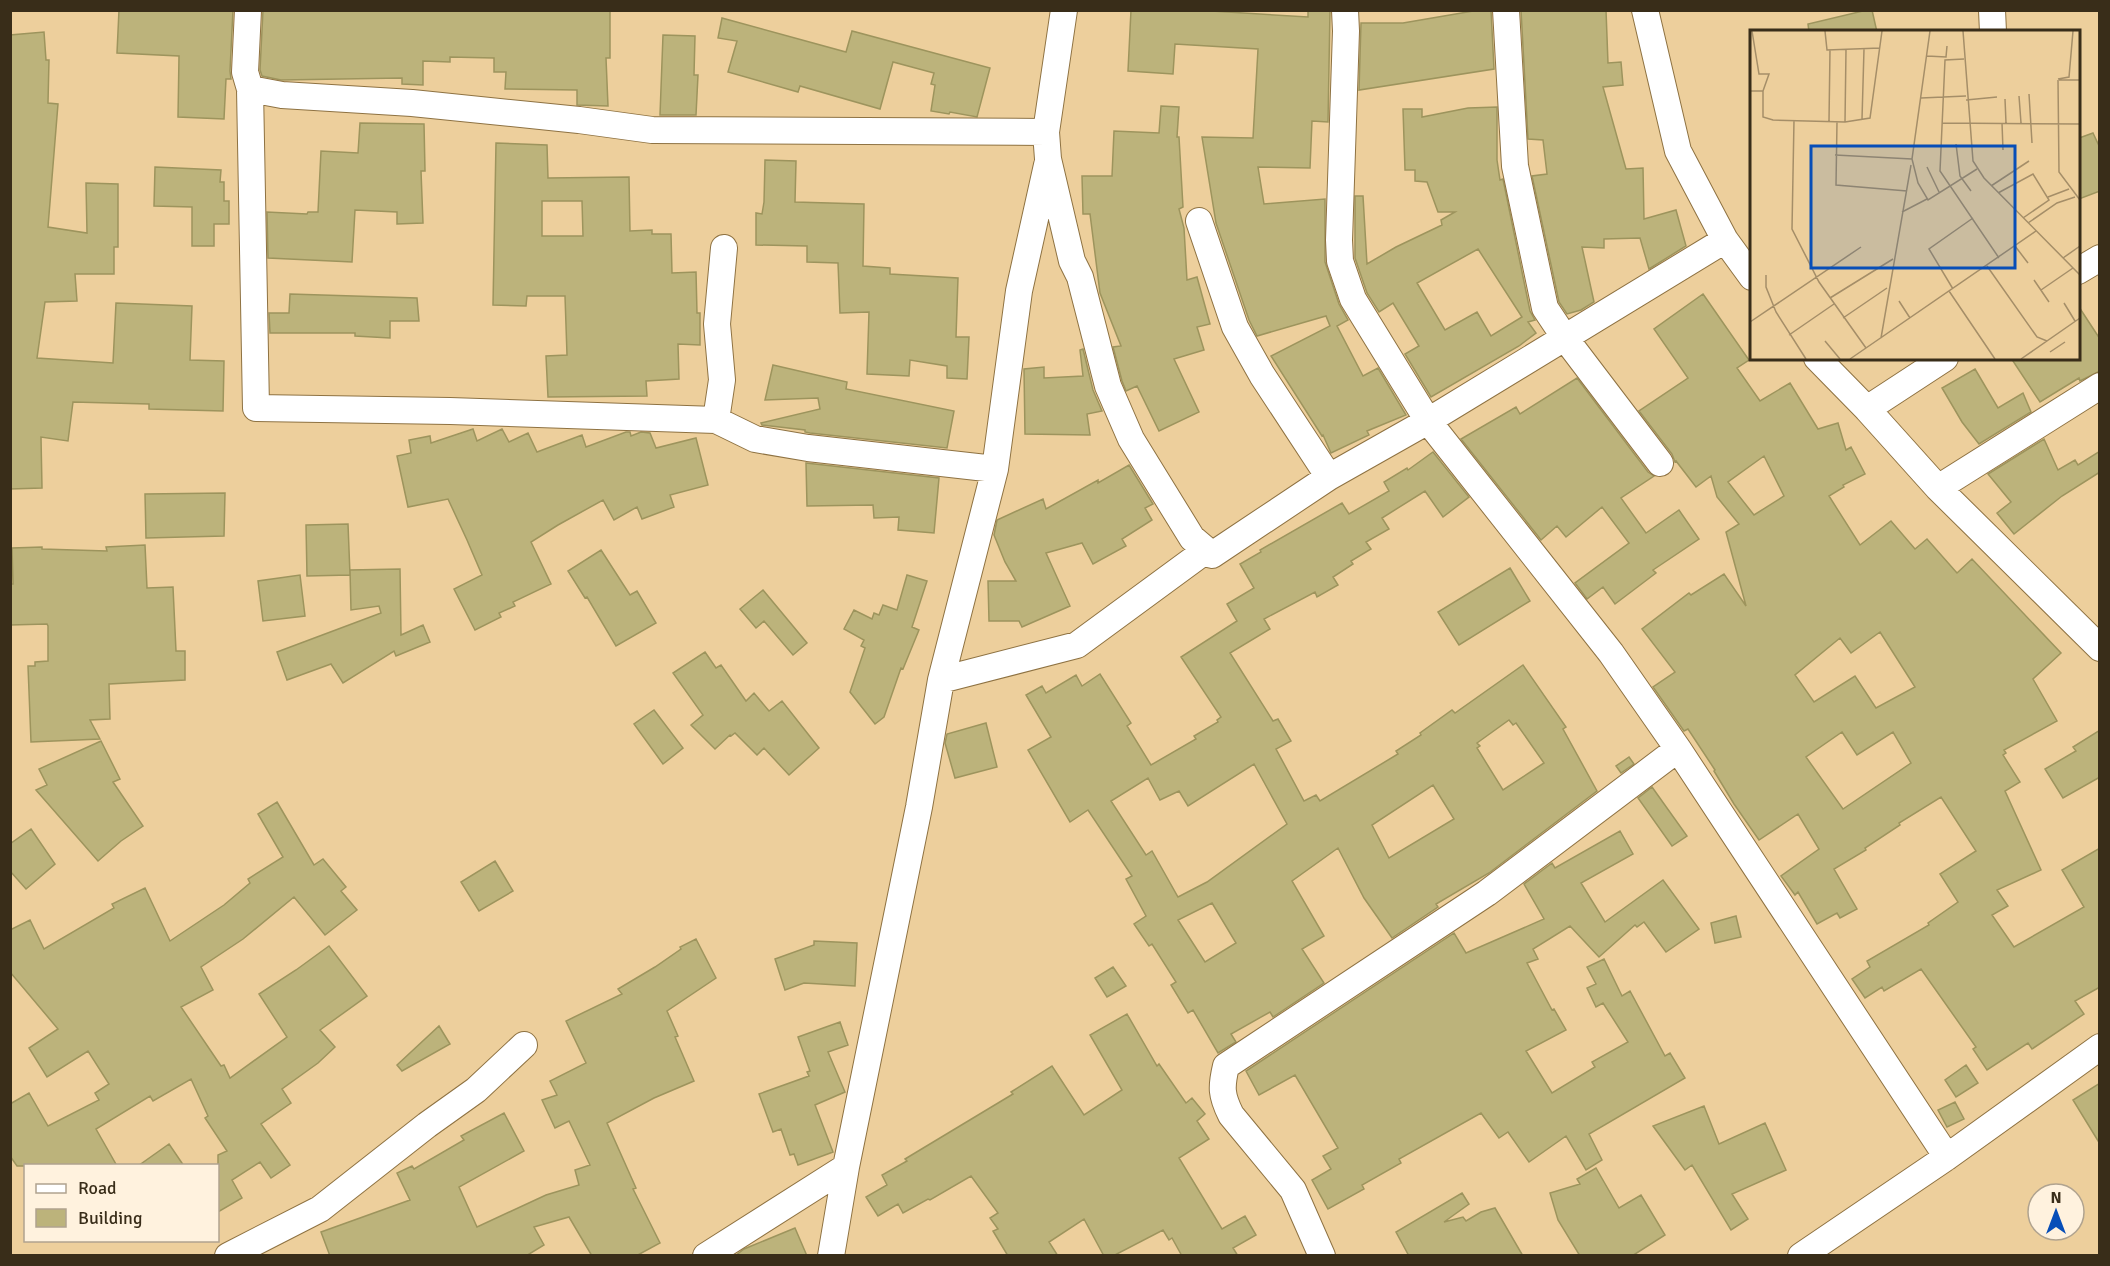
<svg xmlns="http://www.w3.org/2000/svg" width="2110" height="1266" font-family="Signika,sans-serif">
  <rect width="100%" height="100%" fill="#edcf9c"/>
  <!-- building -->
  <path fill="#bcb37b" stroke="#9d945d" stroke-width="1.5" fill-rule="evenodd" d="M119 10H233L230 71 231 79H226L224 119 178 117 179 56 117 53Z
    M263 10 610 11V58H606L608 106 577 105V90L505 89 506 72H494V58L450 57V62L423 61V85L402 84V78L281 80 262 76 260 70Z
    M1131 10H1195L1308 17V10H1330L1328 122 1312 121 1310 168 1258 167 1264 204 1325 199V262L1339 304 1348 320 1337 326 1363 376 1378 368 1406 415 1367 431 1369 435 1331 453 1323 435 1322 436 1271 356 1330 326 1326 316 1257 336 1249 320 1216 223 1202 137 1253 138 1258 49 1175 44 1173 74 1128 71Z
    M1479 10H1491L1494 69 1359 90 1361 23H1403Z
    M1521 10H1606L1608 63 1621 62 1623 85 1603 87 1626 169 1643 168 1644 219 1676 210 1686 246 1649 269 1640 238 1604 239V248L1582 247 1594 302 1581 310 1567 314 1559 302 1532 176 1547 174 1543 140 1528 139Z
    M1867 10H1872L1877 32H1809L1808 24Z
    M722 18 846 52 852 31 990 68 977 117 950 112 949 114 931 111 935 85 931 84 934 73 893 62 880 109 800 86 798 92 728 72 737 41 718 38Z
    M44 32 46 60H49L48 103 58 104 48 227 87 233 86 183 118 184V247H114V274H75L77 301 45 302 37 358 113 363 116 303 192 306 190 360 224 361 223 411 149 409V404L73 402 68 441 41 437 42 488 10 489V35Z
    M663 35 695 36 694 75H698L696 115H660Z
    M1161 106 1179 107 1177 137H1179L1183 207 1179 209 1184 228 1187 280 1197 277 1210 324 1197 327 1204 350 1174 359 1199 412 1159 431 1137 386 1126 391 1122 381 1113 347 1121 346 1100 293 1090 214H1083L1082 176H1112L1114 131 1159 133Z
    M1497 107V160L1500 180 1503 179 1530 311 1535 320 1528 322 1536 333 1519 346 1431 397 1405 354 1419 346 1393 303 1379 312 1367 293 1355 258V196H1363L1367 264 1396 247 1442 225 1441 220 1455 212H1438L1427 182 1415 181V170H1405L1403 109H1422V117L1468 108ZM1478 249 1522 317 1491 336 1477 312 1445 330 1417 283Z
    M360 123 424 124 425 171H421L423 223 397 224V212L355 210 352 262 268 258 267 212 307 214 308 212H318L321 151 358 153Z
    M2093 133 2100 148V191L2079 199V138Z
    M496 143 547 145 548 178 629 177 630 231 652 230V234H671L672 273 696 272 697 313H700V345L678 344 679 379 646 381 647 396 548 397 546 356 567 355 565 296H527L526 306 493 305ZM542 201H582L583 236H542Z
    M765 160 796 161 795 202 864 204 863 266 890 268V274L958 278 956 337H969L967 379 947 378V366L910 360 909 376 867 374 869 312 840 313 838 263 807 262V246L756 245V213L762 214 764 202Z
    M155 167 221 170 220 182H224V201H229V224H214V246H192V207L154 206Z
    M290 294 417 298 419 321H390V338L355 336V333H270L269 313H289Z
    M1703 294 1749 360 1737 368 1760 401 1790 383 1818 429 1838 423 1846 450 1851 447 1865 474 1843 485 1844 487 1829 496 1860 545 1891 521 1915 549 1927 539 1957 573 1972 559 2061 653 2033 679 2057 721 2004 750 2006 753 2003 755 2020 782 2005 791 2041 870 1997 890 2008 906 1992 915 2014 947 2084 907 2062 870 2100 848V987L2075 1001 2084 1014 2032 1049 2028 1043 1987 1070 1973 1049 1976 1047 1921 969 1884 991 1882 987 1865 998 1852 979 1870 967 1867 961 1929 925 1928 923 1958 902 1940 874 1976 851 1941 797 1899 823 1900 825 1865 848 1866 850 1834 869 1857 909 1840 918 1837 913 1817 924 1798 892 1795 895 1781 876 1819 849 1798 814 1759 840 1734 804 1714 771 1715 770 1688 729 1684 731 1653 687 1675 672 1642 629 1689 593 1691 595 1724 574 1746 606 1726 532 1739 524 1717 497 1711 476 1696 487 1676 461 1675 462 1672 454 1639 411 1688 378 1654 329ZM1764 456 1784 496 1754 515 1728 482ZM1880 632 1915 687 1876 708 1855 676 1814 702 1795 675 1840 638 1851 653ZM1842 732 1857 755 1893 732 1911 763 1843 809 1806 757Z
    M2079 307 2100 339V371L2080 381 2079 378 2040 402 2011 358H2079Z
    M1083 349 1093 390 1102 411 1087 414 1090 435 1025 434 1024 369 1044 367V378L1083 376 1080 350Z
    M773 365 847 382 846 389 954 411 947 448 810 433 805 432V430L762 425 761 423 820 409 818 398 765 400Z
    M1975 369 1998 408 2023 393 2031 412 1979 444 1962 422 1942 388Z
    M1577 378 1648 472 1654 476 1621 498 1646 533 1679 510 1699 539 1653 570 1656 573 1615 604 1603 587 1587 599 1575 583 1629 543 1602 507 1566 537 1557 526 1541 540 1461 439 1516 407 1520 414Z
    M473 429 477 441 502 429 509 442 528 433 537 452 582 435 586 447 626 432H630L631 436 641 432 650 433 656 448 696 438 708 485 670 495 674 507 642 519 637 507 614 520 603 500 558 525 531 542 551 584 513 602 515 606 499 613 501 617 475 630 454 589 482 575 467 540 448 499 408 507 397 456 411 453 409 440 430 436 431 443Z
    M2044 439 2058 470 2075 460 2078 465 2100 451V472L2062 496 2014 534 1997 513 2011 502 1988 474Z
    M1433 452 1469 497 1443 517 1425 491 1382 518 1389 529 1366 542 1371 549 1351 561 1353 564 1333 577 1338 585 1317 597 1315 592 1264 619 1270 629 1230 653 1273 721 1278 719 1291 741 1276 749 1304 801 1316 795 1320 801 1398 754 1396 751 1421 735 1420 733 1452 710 1455 713 1523 665 1566 727 1563 729 1597 791 1489 873 1436 904 1438 907 1392 938 1364 898 1338 848 1292 881 1324 936 1302 949 1324 983 1273 1017 1270 1012 1231 1034 1236 1042 1218 1053 1193 1010 1188 1013 1171 985 1176 982 1152 944 1149 946 1134 924 1146 916 1126 879 1132 876 1088 810 1070 822 1028 750 1051 737 1026 695 1042 686 1046 693 1076 675 1082 686 1100 674 1131 723 1127 726 1151 765 1196 739 1194 736 1218 722 1217 720 1221 717 1181 657 1237 621 1227 604 1254 588 1240 564 1261 552 1260 550 1342 503 1349 514 1389 491 1384 482 1407 468 1408 470ZM1509 720 1513 725 1516 723 1544 763 1503 790 1477 748 1480 746 1477 743ZM1254 764 1287 824 1207 882 1178 897 1152 851 1146 855 1111 801 1148 778 1160 800 1179 791 1188 806ZM1433 785 1454 819 1389 858 1372 825ZM1212 903 1236 943 1205 962 1178 920Z
    M806 463 939 478 934 533 898 530 899 517 874 518 873 505 807 506Z
    M1129 465 1153 504 1145 508 1152 520 1122 539 1126 546 1093 564 1082 543 1046 553 1070 606 1022 627 1019 621H989L988 581H1016L1005 562 994 535 997 520 1043 499 1046 509 1098 480V483Z
    M225 493 224 536 146 538 145 494Z
    M348 524 350 575 307 576 306 525Z
    M145 545 147 588 173 587 176 651H185V680L109 684 110 719 90 720 100 739 31 742 28 666H35V662L48 661V626L47 624 10 625V584H13L12 548 42 547V549L107 551 106 547Z
    M601 550 630 595 637 591 656 623 616 646 587 597 585 598 568 571Z
    M1510 568 1530 601 1459 645 1438 612Z
    M400 569 401 635 423 625 430 642 396 656 394 651 343 683 331 664 287 680 277 652 381 613 379 606 351 610 350 570Z
    M300 575 305 616 263 621 258 581Z
    M907 575 927 581 912 627 919 630 903 669 901 668 884 717 875 724 850 692 865 648 861 646 864 640 844 629 854 610 872 619 874 613 879 615 883 605 897 610Z
    M763 590 807 643 793 655 764 621 756 628 740 609Z
    M705 652 716 668 721 665 746 701 754 693 769 711 782 701 819 748 789 775 764 748 757 755 735 733 731 736 730 735 715 749 691 725 703 715 673 673Z
    M654 710 683 748 663 764 634 724Z
    M986 723 997 767 955 778 945 743 947 734Z
    M2100 730V777L2063 798 2045 769 2076 751 2073 747Z
    M101 741 120 779 113 782 143 826 121 841 98 861 36 790 47 785 39 769Z
    M1629 757 1634 764 1621 773 1616 766Z
    M1652 787 1687 836 1672 846 1638 798Z
    M277 802 314 865 323 859 346 887 341 891 357 910 325 935 294 897 243 939 201 967 213 990 181 1007 221 1066 224 1065 230 1078 287 1037 259 994 296 970 329 946 367 996 320 1030 335 1047 318 1063 282 1089 291 1103 261 1124 290 1165 271 1178 260 1162 232 1180 242 1198 218 1212V1155L227 1151 205 1118 208 1116 191 1079 153 1101 150 1096 96 1129 117 1166H17L10 1156V1104L29 1093 48 1126 99 1100 95 1093 109 1084 88 1051 47 1077 29 1048 58 1029 10 972V930L30 920 44 949 114 908 112 904 145 888 170 941 224 905 250 883 248 879 283 857 258 814Z
    M31 829 55 864 26 889 10 871V844Z
    M1620 831 1633 854 1581 883 1605 922 1663 880 1699 929 1666 952 1644 922 1637 927 1635 925 1599 957 1570 926 1533 949 1538 959 1527 963 1552 1010 1554 1009 1566 1030 1526 1051 1552 1093 1595 1067 1592 1062 1628 1042 1603 1003 1596 1007 1587 988 1596 984 1587 967 1604 959 1622 996 1630 991 1665 1056 1670 1053 1685 1078 1589 1134 1602 1160 1586 1170 1566 1136 1529 1162 1508 1132 1499 1138 1481 1113 1399 1159 1401 1163 1362 1185 1364 1189 1328 1209 1312 1180 1331 1169 1323 1156 1338 1148 1295 1075 1259 1095 1246 1071 1454 933 1466 953 1544 919 1524 884 1552 863 1555 868Z
    M495 861 513 891 479 911 461 882Z
    M1736 916 1741 937 1715 943 1711 923Z
    M696 939 716 978 667 1011 678 1036 675 1037 694 1081 654 1098 607 1123 636 1188 633 1189 660 1243 636 1256H592L569 1217 534 1227 544 1245 526 1256H330L321 1232 410 1200 397 1173 412 1166 414 1169 464 1140 461 1136 504 1113 524 1151 459 1187 477 1227 546 1195 579 1185 575 1170 590 1165 569 1121 555 1128 542 1100 557 1095 550 1081 586 1063 566 1021 622 994 618 989 655 967 681 949 680 947Z
    M814 941 857 943 855 986 804 983 785 990 775 959 814 945Z
    M1113 967 1126 986 1107 997 1095 978Z
    M1127 1014 1157 1066 1159 1064 1186 1103 1192 1098 1205 1114 1197 1121 1209 1139 1179 1158 1222 1229 1245 1216 1256 1235 1233 1248 1238 1256H1182L1172 1238 1169 1240 1163 1230 1113 1256H1104L1084 1219 1049 1242 1058 1256H1008L993 1231 998 1229 990 1218 998 1213 971 1176 930 1200 928 1199 903 1213 898 1204 878 1216 866 1197 887 1185 882 1175 907 1161 905 1159 1013 1094 1011 1092 1052 1066 1084 1115 1122 1090 1090 1035Z
    M840 1022 848 1045 828 1052 845 1092 815 1105 833 1152 798 1165 794 1154 790 1155 781 1129 773 1132 759 1094 809 1076 807 1072 810 1071 798 1037Z
    M439 1026 450 1044 402 1071 397 1065Z
    M1966 1065 1978 1083 1956 1097 1945 1080Z
    M2100 1083V1144L2073 1100Z
    M1955 1102 1964 1119 1947 1127 1938 1110Z
    M1704 1106 1719 1144 1765 1123 1786 1170 1732 1194 1748 1219 1731 1230 1692 1165 1685 1170 1653 1126Z
    M169 1144 184 1166H138Z
    M1596 1168 1619 1208 1641 1195 1665 1235 1632 1256H1580L1558 1220 1550 1193 1580 1184 1577 1179Z
    M1462 1193 1469 1204 1444 1222 1463 1217 1466 1221 1481 1212 1495 1208 1523 1256H1409L1396 1232Z
    M795 1228 807 1256H735L744 1249Z"/>
  <g fill="none" stroke-linecap="round" stroke-linejoin="round">
    <defs>
      <path id="street" d="M248 10 245 72 250 89 256 408 450 411 716 420 755 439 808 448 995 469
        M1064 10 1046 132 1048 159 1072 261 1080 277 1108 386 1131 439 1192 538 1212 555 1329 477 1428 421 1725 240
        M1345 10 1346 31 1339 240 1340 261 1353 299 1428 421 1611 653 1678 749 1947 1157
        M1506 10 1515 166 1545 308 1565 338 1660 463
        M1645 10 1678 151 1725 240 1752 277
        M1992 10 1993 32
        M250 89 282 95 412 103 579 120 652 130 1046 132
        M1199 221 1235 327 1262 375 1329 477
        M2078 271 2100 258
        M1817 358 1867 409 1938 488 2100 648
        M1867 409 1945 358
        M716 420 722 380 717 324 724 248
        M1938 488 2100 386
        M941 680 1077 645 1205 551
        M228 1256 320 1209 427 1125 476 1090 524 1045
        M706 1256 846 1167
        M831 1256 846 1167 919 807 941 680 995 469 1019 291 1047 165
        M1322 1256 1293 1190 1231 1115C1221 1095 1221 1087 1226 1066L1487 893 1678 749
        M1801 1256 1947 1157 2100 1047"/>
    </defs>
    <!-- street casing -->
    <use href="#street" stroke="#8e7242" stroke-width="28"/>
    <!-- street -->
    <use href="#street" stroke="#fff" stroke-width="26"/>
  </g>
  <!-- overview -->
  <g transform="translate(1750 30)">
    <rect width="330" height="330" fill="#edcf9c"/>
    <path fill="none" stroke="#a58e68" stroke-width="1.5" d="M2 1 9 44H19L13 61M75 1 77 20 130 18M180 1 162 129 168 153 178 170 227 139M213 1 223 131 234 148 330 245M177 26 196 27 197 16M214 29 195 30 190 141 249 228M308 49 319 47 323 1M308 50 309 142 330 170M309 50H330M0 61H13V87L23 90 95 92 120 88 132 1M279 64 282 113M269 66 271 93M171 68 216 66M255 69 256 93M216 70 247 67M112 89 114 19M44 90 42 199 69 252 116 318M79 91 80 20M87 92 86 155 157 161M95 92 96 20M192 93 330 94M252 93 253 120M206 114 210 146 221 161M85 125 162 129M177 137 189 162M241 156 279 131M248 163 283 144 299 170 273 188M298 167 319 159M152 182 177 169M278 193 307 173 325 167M265 216 278 233M313 228 330 216M237 236 287 307 297 311M16 245V257L26 282 56 329M284 250 299 272M203 259 179 219 223 188M291 260 323 238M199 261 245 329M80 268 143 229M149 271 160 288M314 273 325 291M93 288 137 258M0 292 111 217M39 305 84 274M131 308 161 135M75 311 90 329M300 322 315 312M100 329 286 201M271 329 330 288"/>
    <path fill="#074eb8" fill-opacity="0.15" stroke="#074eb8" stroke-width="3" d="M61 116H265V238H61Z"/>
    <rect width="330" height="330" fill="none" stroke="#392d19" stroke-width="3"/>
  </g>
  <!-- border -->
  <rect width="2110" height="1266" fill="none" stroke="#392d19" stroke-width="24"/>
  <!-- legend -->
  <rect x="24" y="1164" width="195" height="78" fill="#fff2de" stroke="#b0a38f" stroke-width="1.5"/>
  <rect x="36" y="1184" width="30" height="9" fill="#ffffff" stroke="#b0a38f" stroke-width="1.5"/>
  <text x="78" y="1194" font-size="18" fill="#392d19">Road</text>
  <rect x="36" y="1209" width="30" height="18" fill="#bcb37b" stroke="#b0a38f" stroke-width="1.5"/>
  <text x="78" y="1224" font-size="18" fill="#392d19">Building</text>
  <!-- north arrow -->
  <g transform="translate(2056 1212)"><circle r="28" fill="#fff2de" stroke="#b0a38f" stroke-width="1.5"/>
  <path d="M0-4.5L10 22L0 15L-10 22Z" fill="#074eb8"/>
  <text y="-9" font-size="16" font-weight="bold" text-anchor="middle" fill="#392d19">N</text>
  </g>
</svg>
